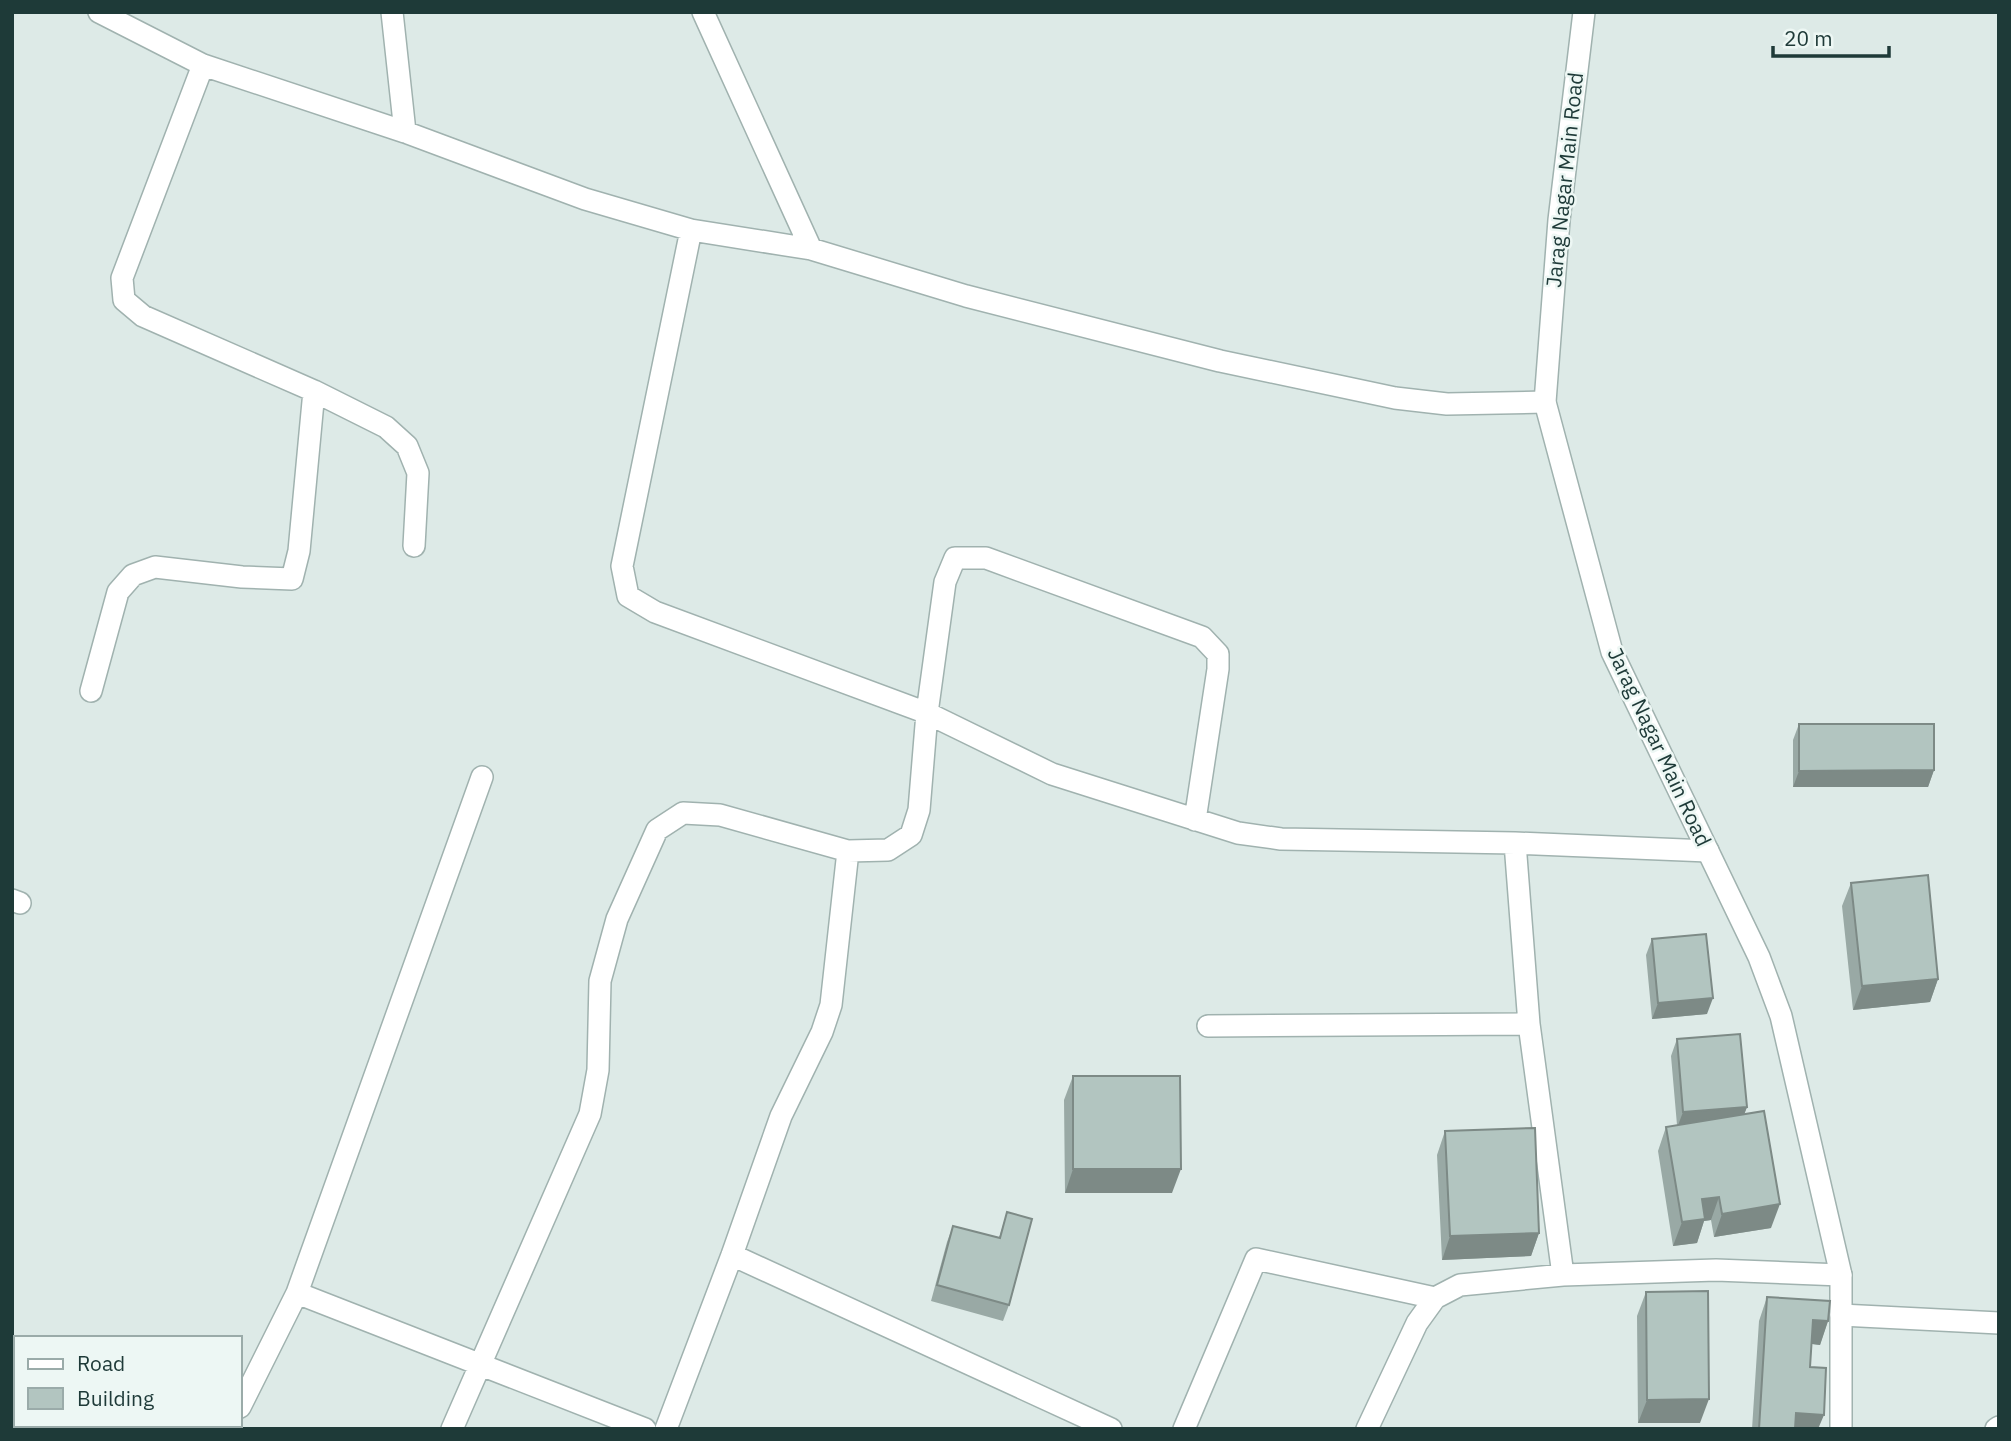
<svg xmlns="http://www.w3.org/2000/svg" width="2011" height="1441" font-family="'IBM Plex Sans',sans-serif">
  <rect width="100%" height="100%" fill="#ddeae7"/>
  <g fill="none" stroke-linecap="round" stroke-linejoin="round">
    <defs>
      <path id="minor" d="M99 12 203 65 405 132 585 199 691 230 811 249 966 296 1220 361 1395 398 1447 404 1545 402
        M392 12 405 132
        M703 12 811 249
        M203 65 122 278 124 300 143 316 314 391 386 427 407 446 418 473 414 546
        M691 230 622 566 628 596 655 612 927 713 1052 774 1238 833 1281 839 1515 843 1708 851
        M91 691 118 592 133 575 155 567 242 577 292 579 299 551 314 391
        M1515 843 1529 1024
        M12 900 20 903
        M1208 1026 1529 1024 1563 1275
        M732 1255 1111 1429
        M297 1293 645 1429
        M1841 1315 1999 1323
        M240 1407 297 1293 482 777
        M229 1429 231 1425
        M452 1429 590 1114 598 1070 600 981 617 919 657 830 683 813 720 815 848 851 888 850 911 835 919 810 927 713 945 582 955 558H986L1202 637 1218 654V669L1195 820
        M666 1429 732 1255 781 1116 822 1032 831 1005 848 851
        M1184 1429 1256 1259 1435 1298
        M1367 1429 1417 1323 1435 1298 1460 1285 1563 1275 1716 1270 1841 1275
        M1996 1429 1999 1427"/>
      <path id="tertiary" d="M1584 12 1559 220 1545 402 1612 652 1759 957 1781 1016 1841 1275V1429"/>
    </defs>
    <!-- minor casing -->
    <use href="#minor" stroke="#a0b2af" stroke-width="24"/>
    <!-- tertiary casing -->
    <use href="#tertiary" stroke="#a0b2af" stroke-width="24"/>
    <!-- minor -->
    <use href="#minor" stroke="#fff" stroke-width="21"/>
    <!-- tertiary -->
    <use href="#tertiary" stroke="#fff" stroke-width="21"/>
  </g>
  <!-- wall -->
  <path fill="#99a9a5" d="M1799 724 1934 770 1928 787H1793V740Z
    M1851 883 1938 979 1930 1002 1853 1010 1842 906Z
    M1652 939 1707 1014 1652 1019 1646 955Z
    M1677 1039 1747 1107 1744 1114 1771 1228 1714 1237 1711 1220 1704 1221 1697 1243 1673 1246 1658 1151 1666 1127 1677 1125 1671 1056Z
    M1073 1076 1172 1193H1065L1064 1100Z
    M1445 1131 1539 1233 1531 1256 1442 1260 1437 1155Z
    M1007 1212 1009 1305 1003 1321 931 1301 947 1242 953 1226 999 1238Z
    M1646 1292 1700 1423H1638L1637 1316Z
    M1767 1297 1828 1321 1820 1345 1812 1344 1810 1367 1818 1429H1752L1759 1321Z"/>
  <!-- shaded-wall -->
  <path fill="#7d8a86" d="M1934 770 1928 787H1793L1799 771Z
    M1938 979 1930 1002 1853 1010 1862 986Z
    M1713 998 1707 1014 1652 1019 1658 1003Z
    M1747 1107 1741 1123 1677 1128 1683 1112Z
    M1073 1169H1181L1172 1193H1065Z
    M1719 1197 1711 1220 1704 1221 1697 1243 1673 1246 1682 1222 1702 1199Z
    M1780 1204 1771 1228 1714 1237 1722 1214Z
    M1539 1233 1531 1256 1442 1260 1450 1236Z
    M1813 1320 1828 1321 1820 1345 1805 1343Z
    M1709 1399 1700 1423H1638L1647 1400Z
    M1796 1413 1824 1415 1818 1429H1790Z"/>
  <!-- building -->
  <path fill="#b2c5c0" stroke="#7d8a86" stroke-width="2" d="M1799 724H1934V770L1799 771Z
    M1928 875 1938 979 1862 986 1851 883Z
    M1706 934 1713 998 1658 1003 1652 939Z
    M1740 1034 1747 1107 1683 1112 1677 1039Z
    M1073 1076H1180L1181 1169H1073Z
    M1764 1111 1780 1204 1722 1214 1719 1197 1702 1199 1705 1219 1682 1222 1666 1127Z
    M1535 1128 1539 1233 1450 1236 1445 1131Z
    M1007 1212 1032 1219 1009 1305 937 1285 953 1226 1000 1238Z
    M1708 1291 1709 1399 1647 1400 1646 1292Z
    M1767 1297 1830 1301 1828 1321 1813 1320 1810 1367 1826 1368 1824 1415 1796 1413 1795 1429H1759Z"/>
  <g text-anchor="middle" stroke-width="5" stroke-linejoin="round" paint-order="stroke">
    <!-- street labels -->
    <g font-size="21" fill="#1e3a38" stroke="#edf7f4">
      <text transform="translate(1565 180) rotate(-84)" y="7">Jarag Nagar Main Road</text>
      <text transform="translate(1659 747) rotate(65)" y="7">Jarag Nagar Main Road</text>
    </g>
  </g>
  <!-- border -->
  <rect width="2011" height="1441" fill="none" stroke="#1e3a38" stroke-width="28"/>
  <!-- legend -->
  <rect x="14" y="1336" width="228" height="91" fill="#edf7f4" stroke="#9aaba9" stroke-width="2"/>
  <rect x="28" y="1359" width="35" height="10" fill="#ffffff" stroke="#9aaba9" stroke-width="2"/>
  <text x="77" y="1371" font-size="21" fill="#1e3a38">Road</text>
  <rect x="28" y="1388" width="35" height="21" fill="#b2c5c0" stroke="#9aaba9" stroke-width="2"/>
  <text x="77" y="1406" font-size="21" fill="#1e3a38">Building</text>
  <!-- scale -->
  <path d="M1773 46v10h116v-10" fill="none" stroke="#1e3a38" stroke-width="3.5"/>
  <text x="1784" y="46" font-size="21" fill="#1e3a38" stroke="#edf7f4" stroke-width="5" paint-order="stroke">20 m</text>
</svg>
